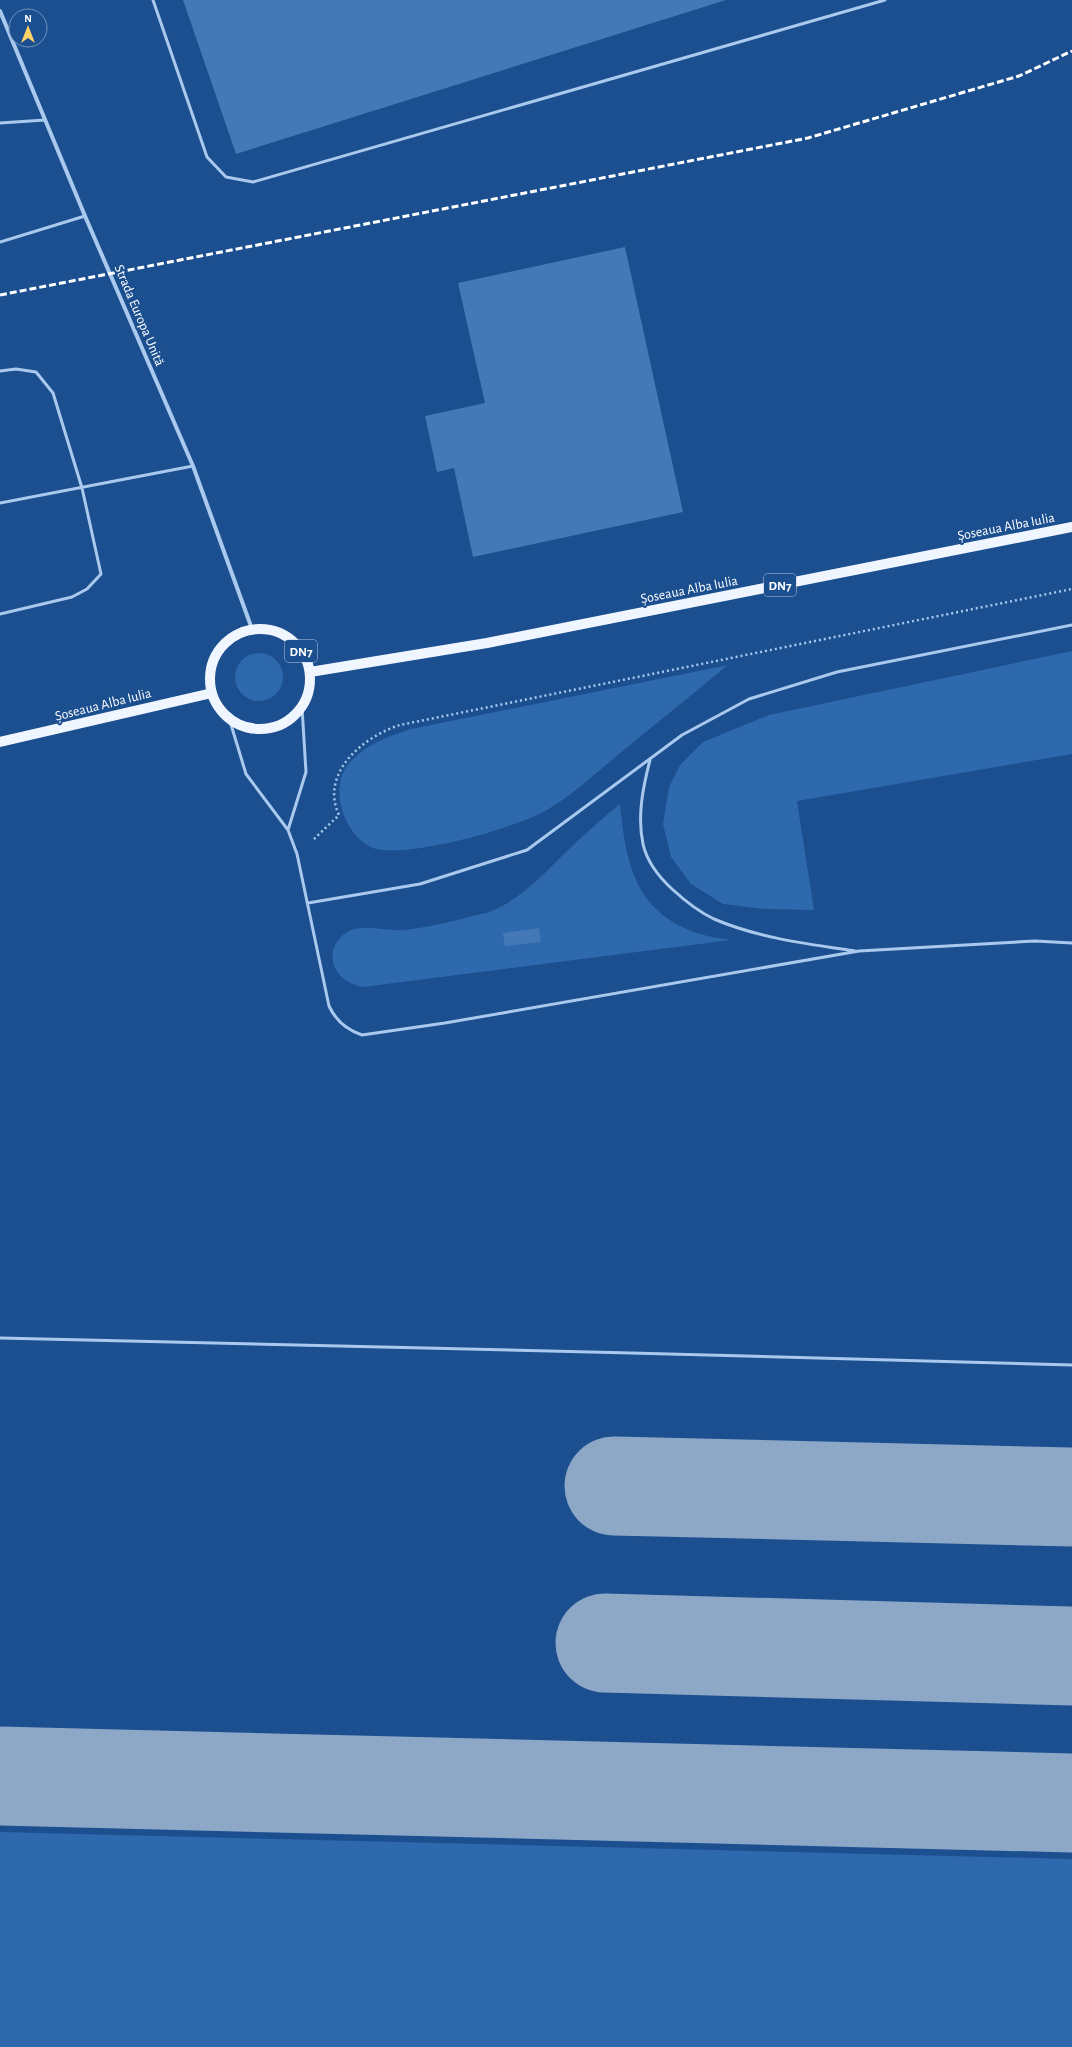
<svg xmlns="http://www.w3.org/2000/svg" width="1072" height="2047" font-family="'Alegreya Sans',sans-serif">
  <rect width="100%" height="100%" fill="#1b4f8f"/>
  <!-- green -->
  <path fill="#2e69ad" d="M1072 651V754L797 801 814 910 764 909 723 904 691 884 671 857 663 824 669 787 680 765 703 742 769 715Z
    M235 677a24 24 0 1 1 48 0a24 24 0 1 1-48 0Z
    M728 665C690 696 651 728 613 759 589 779 564 803 535 816 510 827 475 837 448 843 427 847 404 852 382 850 349 847 327 792 347 766 363 745 387 737 411 729Z
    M620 804C626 864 635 913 700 934 710 937 721 938 731 940L363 987C336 983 321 955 343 935 359 921 386 932 405 930 428 927 451 922 473 916 480 914 489 913 496 909 526 895 545 872 568 850 584 834 602 819 620 804Z
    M0 1832 1072 1859V2047H0Z"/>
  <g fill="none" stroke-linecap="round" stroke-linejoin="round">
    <!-- taxiway -->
    <path stroke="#8da7c7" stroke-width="99" d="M614 1486 1072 1497
      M605 1643 1072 1656
      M0 1776 1072 1803"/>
  </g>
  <!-- building -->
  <path fill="#4478b7" d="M183 0H726L236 154Z
    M625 247 683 512 473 557 454 468 437 472 425 416 485 403 458 283Z
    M539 928 541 942 505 946 503 933Z"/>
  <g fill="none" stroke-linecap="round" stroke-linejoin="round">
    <!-- path -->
    <path stroke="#a9c9ee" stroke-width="2.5" stroke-dasharray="2 3" stroke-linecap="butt" d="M314 839 339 815C319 772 365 736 400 725L1072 589"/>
    <!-- lane -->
    <path stroke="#a9c9ee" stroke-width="3" d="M153 0 207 157 226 177 253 182 885 0
      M0 123 45 120
      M0 242 85 216
      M0 371 16 369 36 372 53 393 82 488 101 574 87 589 72 597 0 614
      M0 503 193 466
      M229 718 246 774 288 830 297 854 329 1006C336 1021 347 1030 362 1035L445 1023 859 951 1035 941 1072 943
      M650 760C643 787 637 816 643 844 647 862 659 877 672 889 684 900 699 912 714 919 758 938 808 944 855 951
      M288 830 306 772 302 707
      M308 903 420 884 527 850 682 735 749 699 837 672 1072 625
      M0 1338 631 1353 1072 1365"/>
    <!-- street -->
    <path stroke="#a9c9ee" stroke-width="4" d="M0 11 85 216 193 466 252 629"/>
    <!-- primary -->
    <path stroke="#f0f6ff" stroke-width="10" d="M210 679a50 50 0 1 1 100 0a50 50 0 1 1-100 0Z
      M310 672 487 643 1072 527
      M0 742 212 693"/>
    <!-- rail -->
    <path stroke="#fff" stroke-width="3" stroke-dasharray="7 3" stroke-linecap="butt" d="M0 295 808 138 1019 76 1072 51"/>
  </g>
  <g text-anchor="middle" stroke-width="4" stroke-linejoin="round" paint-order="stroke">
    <!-- shield labels -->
    <g fill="#1b4f8f" stroke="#bbcadd" stroke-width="1">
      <rect x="764" y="574" width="32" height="22" rx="3"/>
      <rect x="285" y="640" width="32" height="22" rx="3"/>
    </g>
    <g font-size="13" font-weight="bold" fill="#fff">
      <text x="780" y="590">DN7</text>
      <text x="301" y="656">DN7</text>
    </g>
    <!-- street labels -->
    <g font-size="14" fill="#fff" stroke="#1b4f8f">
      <text transform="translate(140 315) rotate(67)" y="5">Strada Europa Unită</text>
      <text transform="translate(1006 526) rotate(-11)" y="5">Șoseaua Alba Iulia</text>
      <text transform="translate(689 589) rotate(-11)" y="5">Șoseaua Alba Iulia</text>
      <text transform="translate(103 704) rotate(-14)" y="5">Șoseaua Alba Iulia</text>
    </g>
  </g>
  <!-- north arrow -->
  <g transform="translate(28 28)"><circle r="19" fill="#1b4f8f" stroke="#7695bc"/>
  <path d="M0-3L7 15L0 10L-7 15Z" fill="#ffd166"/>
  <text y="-6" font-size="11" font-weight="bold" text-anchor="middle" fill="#ffffff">N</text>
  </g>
</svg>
